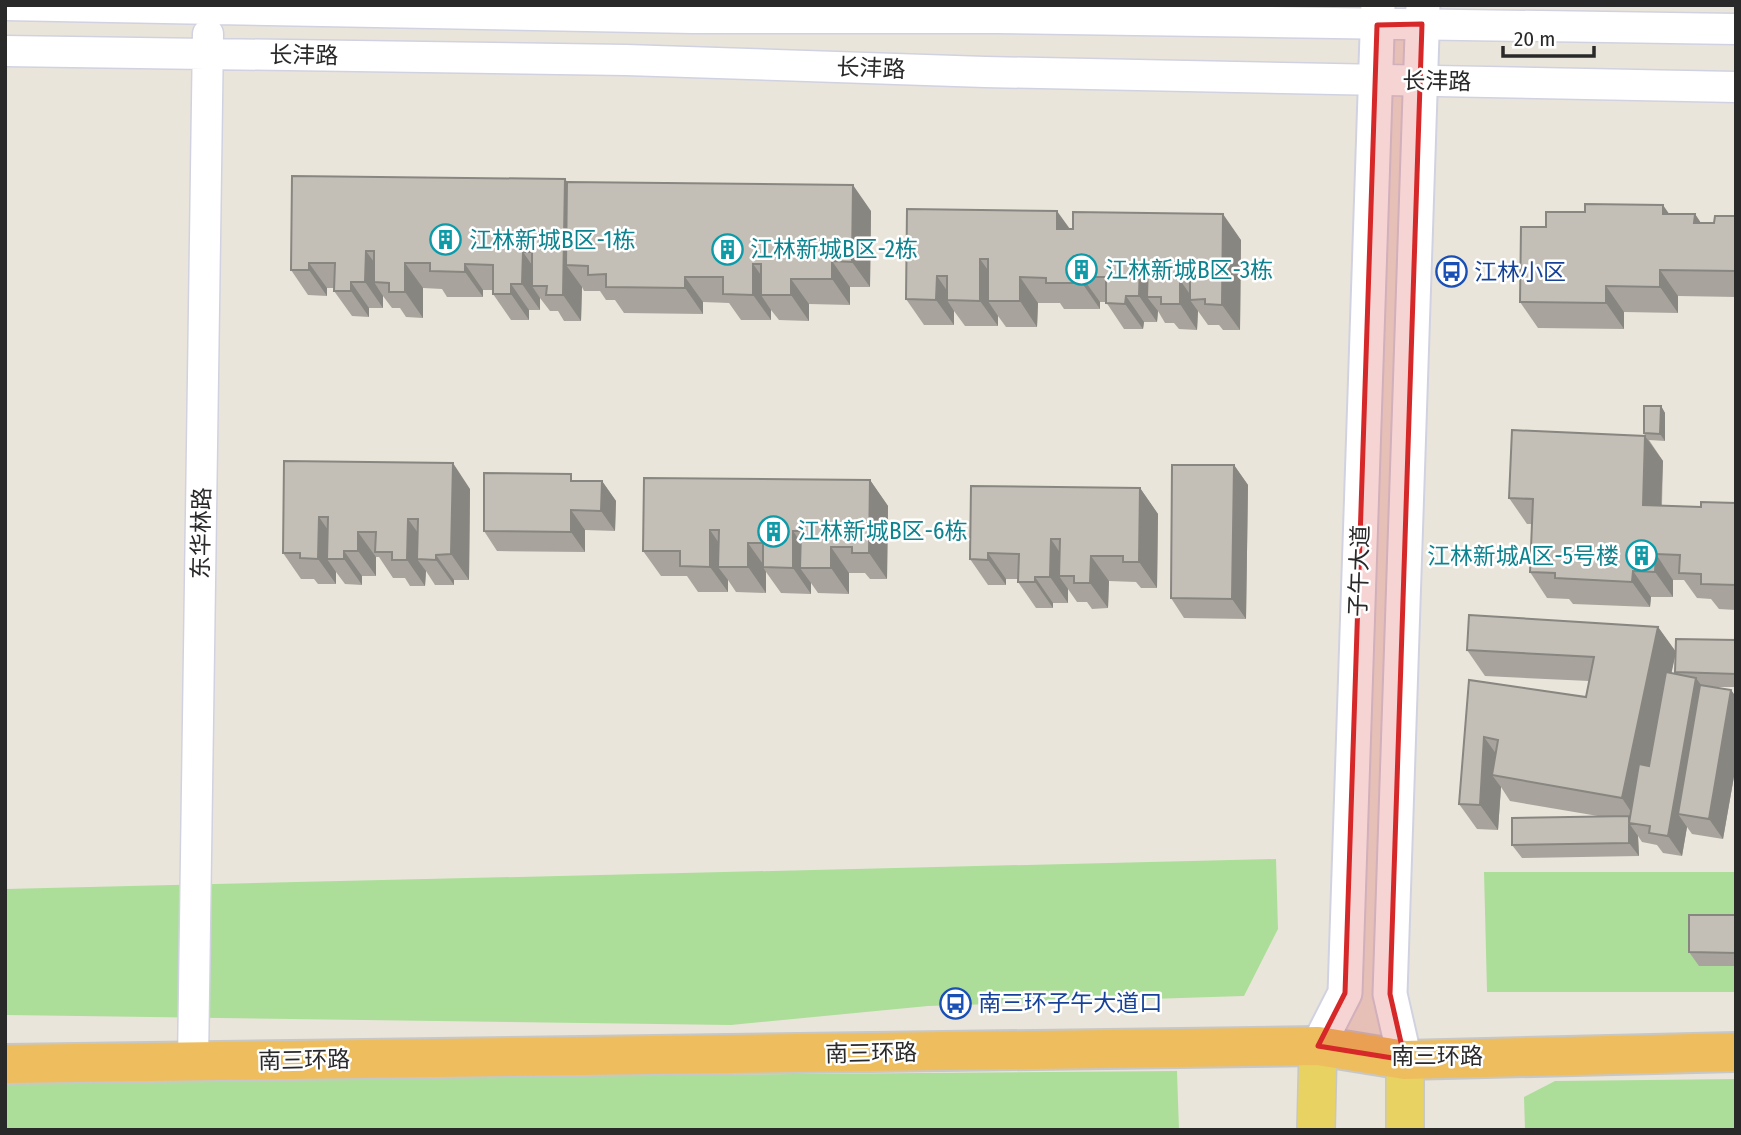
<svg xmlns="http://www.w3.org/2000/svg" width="1741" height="1135" font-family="'Fira Sans Condensed','Noto Sans SC',sans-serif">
  <rect width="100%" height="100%" fill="#eae5db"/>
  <!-- green -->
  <path fill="#acde9a" d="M1276 859 1278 929 1244 996 928 1006 731 1025 5 1015V889Z
    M1484 872H1736V992H1487Z
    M1177 1071 1179 1130H5V1080Z
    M1736 1079V1130H1525L1524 1097 1555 1081Z"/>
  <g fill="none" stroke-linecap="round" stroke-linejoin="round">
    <defs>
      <path id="tertiary" d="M5 5 692 18H995L1736 29
        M5 51 626 60 985 72 1736 87
        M193 1062 208 34"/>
      <path id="secondary" d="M1318 1046 1345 993 1378 5
        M1405 1060 1390 994 1423 5"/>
      <path id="primary" d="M1316 1130 1318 1046
        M1405 1130V1060"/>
      <path id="trunk" d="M5 1064 1318 1046 1405 1060 1736 1052"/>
    </defs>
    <!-- tertiary casing -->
    <use href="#tertiary" stroke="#d0d2e1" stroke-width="33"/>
    <!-- secondary casing -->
    <use href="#secondary" stroke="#d0d2e1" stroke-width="37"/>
    <!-- primary casing -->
    <use href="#primary" stroke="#c7c7c7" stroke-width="40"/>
    <!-- trunk casing -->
    <use href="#trunk" stroke="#c7c7c7" stroke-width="42"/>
    <!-- tertiary -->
    <use href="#tertiary" stroke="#fff" stroke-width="30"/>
    <!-- secondary -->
    <use href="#secondary" stroke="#fff" stroke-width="33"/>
    <!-- primary -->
    <use href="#primary" stroke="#e8d362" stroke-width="37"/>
    <!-- trunk -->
    <use href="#trunk" stroke="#eebe5e" stroke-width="38"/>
  </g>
  <!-- wall -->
  <path fill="#a8a49d" d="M292 176 565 179 567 182 871 211 870 287H850V305L809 304V321L779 320 771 310V320H741L729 303 703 302V314L624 313 615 300H606L600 291H584L582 287 581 321H564L558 311H550L540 298V310H529V320H511L493 294V290H483V297H447L442 289 423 288V318L406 317 400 308H392L383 296V308H369V317L352 316 334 291V288H327V296L308 295 291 270Z
    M907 209 1070 229 1241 240 1240 330H1223L1219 325H1208L1198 311 1197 330 1179 329 1174 323H1165L1158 311 1157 322H1144L1143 329H1124L1106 302H1100V309H1064L1060 303H1038L1037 327H1006L998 316V326H965L954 311V325H924L906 299Z
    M1669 214H1695L1701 223H1714L1736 216V297L1678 296V313L1624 312V329L1538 328 1520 302 1546 227Z
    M1661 406 1665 413V441L1649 440 1663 461 1662 505 1701 507 1736 503V610L1719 609 1711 599 1697 598 1684 580H1673V597H1651L1650 607 1573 604 1569 599 1547 598 1530 572 1532 524H1527L1509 498 1645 436 1644 433Z
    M284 461 470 489 469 580H454V585H435L426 571 425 586H410L405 578H393L379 557H376V576H362V585L345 584 336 572V584H318L314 579H301L283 553Z
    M1234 465 1248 485 1246 619 1184 618 1171 598Z
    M870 480 888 506 887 579H870L865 573H849V594L818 593 811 583V594L781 593 766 572V593L736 592 728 580V592H698L687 576H661L643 551Z
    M576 481H602L616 501 615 531 585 530V552L497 551 484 531Z
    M1140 488 1158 514 1157 588H1141L1136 582 1109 581 1108 608 1092 609 1087 602H1077L1068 589V603H1053V608H1036L1018 582V579H1006V585H988L970 559Z
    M1658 627 1676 652 1671 673 1677 674 1675 672 1736 640V687H1712L1731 690 1736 697V765L1723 839 1692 834 1687 827 1682 856 1663 853 1657 845 1642 842 1638 836 1639 856 1522 858 1512 845 1598 816 1510 801 1501 787 1498 830 1477 829 1459 804 1469 680 1586 697 1589 681 1485 676 1467 650Z
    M1736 915V966H1699L1689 952Z"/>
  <!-- shaded-wall -->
  <path fill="#888680" d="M565 179 583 204 566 265 582 287 581 321 563 295Z
    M853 185 871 211 870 287 852 262Z
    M1663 205 1681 231 1663 214Z
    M1057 211 1075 236 1057 229Z
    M1223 214 1241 240 1240 330 1222 305Z
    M1695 214 1712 240 1694 223Z
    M366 251 384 276 374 282 383 296V308L365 282Z
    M523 252 541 278 532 286 540 298V310L522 284Z
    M980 259 998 284 988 301 998 316V326L980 301Z
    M832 261 850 287V305L832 279Z
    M309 263 327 288V296L309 270Z
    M405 263 423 288V318L405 292Z
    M1140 263 1158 288 1147 297 1158 311 1157 322 1139 296Z
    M465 264 483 290V297L465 272Z
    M753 264 771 289 761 295 771 310V320L753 295Z
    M1660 270 1678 296V313L1660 287Z
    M937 276 954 301 947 300 954 311V325L936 300Z
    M685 277 703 302V314L685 288Z
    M1020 277 1038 303 1037 327 1020 301Z
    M1082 277 1100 302V309L1082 283Z
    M791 279 809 304V321L791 295Z
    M1180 280 1194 300H1190L1198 311 1197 330 1180 304Z
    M351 282 369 308V317L351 291Z
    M511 284 529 310V320L511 294Z
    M1606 286 1624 312V329L1606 303Z
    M1126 296 1144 322 1143 329 1125 304Z
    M1661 406 1665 413V441L1660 434Z
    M1645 436 1663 461 1660 530 1643 505Z
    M453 463 470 489 469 580 451 554Z
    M1234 465 1248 485 1246 619 1232 599Z
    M870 480 888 506 887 579 869 553Z
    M602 481 616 501 615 531 601 511Z
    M1140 488 1158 514 1157 588 1139 562Z
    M571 510 585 530V552L571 532Z
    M319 517 337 543 327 559 336 572V584L318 559Z
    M408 519 426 544 417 559 426 571 425 586 407 560Z
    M710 530 728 556 718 567 728 580V592L710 567Z
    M793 531 811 557 800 568 811 583V594L793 568Z
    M358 532 376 557V576L358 551Z
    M1051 539 1068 565 1059 576 1068 589V603L1050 577Z
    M748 543 765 567H763L766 572V593L748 567Z
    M831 547 849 573V594L831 568Z
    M344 551 362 576V585L344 559Z
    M988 553 1006 579V585L988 560Z
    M1656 554 1673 580V597L1655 572Z
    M436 555 454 580V585L436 560Z
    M1091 556 1109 581 1108 608 1090 583Z
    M1633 571 1651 597 1650 607 1632 582Z
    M1035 577 1053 603V608L1035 582Z
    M1658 627 1676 652 1639 824 1622 798Z
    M1696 678 1710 697 1678 814 1687 827 1682 856 1668 836Z
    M1731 690 1736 697V765L1723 839 1709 819Z
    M1484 737 1502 762 1492 775 1501 787 1498 830 1480 805Z
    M1629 823 1638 836 1639 856 1629 843Z"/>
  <!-- building -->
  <path fill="#c3bfb7" stroke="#888680" stroke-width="2" d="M292 176 565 179 563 295H546L547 286H532V252H523L522 284H511V294H493V265L465 264V272L430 271V263H405V292H389V283L374 282V251H366L365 282H351V291H334L335 263H309V270H291Z
    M567 182 853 185 852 262 832 261V279H791V295H761V264H753V295L723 294V277H685V288L606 287V274L588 275V266L566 265Z
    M1585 204 1663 205V214H1695L1694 223H1714L1715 216H1736V271L1660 270V287L1606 286V303L1520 302 1521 227H1546V212H1585Z
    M907 209 1057 211V229H1073V212L1223 214 1222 305 1205 304V299L1190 300V280H1180V304H1161V297H1147L1148 263H1140L1139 296H1126L1125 304 1106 303V277H1082V283H1046V278L1020 277V301H988V259H980V301L947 300V276H937L936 300 906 299Z
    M1644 406H1661L1660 434 1644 433Z
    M1512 430 1645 436 1643 505 1701 507V502L1736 503V585L1701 584V574L1679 573 1680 555 1656 554 1655 572 1633 571 1632 582 1555 578V573L1530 572 1533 499 1509 498Z
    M284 461 453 463 451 554 436 555V560L417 559 418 519H408L407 560H392V552H375L376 532H358V551H344V559H327L328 517H319L318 559 300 558V553H283Z
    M1172 465H1234L1232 599 1171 598Z
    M484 473 571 474V481H602L601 511 571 510V532L484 531Z
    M644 478 870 480 869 553H852V547H831V568H800L801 531H793V568L763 567V543H748V567H718L719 530H710V567L680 566V551H643Z
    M971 486 1140 488 1139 562H1123V556H1091L1090 583H1074V576H1059L1060 539H1051L1050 577H1035V582H1018L1019 554 988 553V560L970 559Z
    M1469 615 1658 627 1622 798 1492 775 1498 740 1484 737 1480 805 1459 804 1469 680 1586 697 1594 657 1467 650Z
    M1676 639 1736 640V674L1675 672Z
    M1666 672 1696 678 1668 836 1649 833 1650 826 1629 823 1639 764 1649 766Z
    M1700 685 1731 690 1709 819 1678 814Z
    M1629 816V843L1512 845V818Z
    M1689 915H1736V953L1689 952Z"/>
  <!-- marked area -->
  <path fill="#d62828" fill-opacity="0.2" stroke="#d62828" stroke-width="5" stroke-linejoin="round" d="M1422 24 1390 994 1405 1060 1318 1046 1345 993 1377 25Z"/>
  <!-- icons -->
  <defs>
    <symbol id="building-ring" viewBox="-11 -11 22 22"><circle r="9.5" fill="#fff" stroke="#0f9aa8" stroke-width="1.5"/><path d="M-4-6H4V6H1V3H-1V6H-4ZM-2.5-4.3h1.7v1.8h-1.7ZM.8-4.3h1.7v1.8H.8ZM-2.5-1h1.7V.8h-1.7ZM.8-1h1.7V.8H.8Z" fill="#0f9aa8"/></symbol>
    <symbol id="bus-ring" viewBox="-11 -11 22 22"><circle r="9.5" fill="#fff" stroke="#1a4fb4" stroke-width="1.5"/><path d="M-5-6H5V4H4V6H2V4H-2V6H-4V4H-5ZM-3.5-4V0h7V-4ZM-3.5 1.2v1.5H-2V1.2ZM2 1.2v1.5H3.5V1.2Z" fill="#1a4fb4"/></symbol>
  </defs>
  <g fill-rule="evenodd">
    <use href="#building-ring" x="428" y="222" width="35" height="35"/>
    <use href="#building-ring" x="710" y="232" width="35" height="35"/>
    <use href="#building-ring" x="1064" y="252" width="35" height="35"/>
    <use href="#bus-ring" x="1434" y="254" width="35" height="35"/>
    <use href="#building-ring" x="756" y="514" width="35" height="35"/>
    <use href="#building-ring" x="1624" y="538" width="35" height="35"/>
    <use href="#bus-ring" x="938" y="986" width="35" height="35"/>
  </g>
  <g text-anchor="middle" stroke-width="5" stroke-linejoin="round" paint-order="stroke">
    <!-- street labels -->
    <g font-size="23" fill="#292929" stroke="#fff">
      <text transform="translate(304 55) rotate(1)" y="8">长沣路</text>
      <text transform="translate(871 68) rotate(2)" y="8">长沣路</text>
      <text transform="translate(1437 81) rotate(1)" y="8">长沣路</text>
      <text transform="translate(201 533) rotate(-89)" y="8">东华林路</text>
      <text transform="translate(1359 571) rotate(-88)" y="8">子午大道</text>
      <text transform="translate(871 1053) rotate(-1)" y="8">南三环路</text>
      <text x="1437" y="1064">南三环路</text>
      <text transform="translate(304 1060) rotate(-1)" y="8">南三环路</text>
    </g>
    <!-- culture labels -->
    <g font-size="23" fill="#0d838f" stroke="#fff" text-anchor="start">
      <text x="469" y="248">江林新城B区-1栋</text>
      <text x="750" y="257">江林新城B区-2栋</text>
      <text x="1105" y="278">江林新城B区-3栋</text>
      <text x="797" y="539">江林新城B区-6栋</text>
      <text x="1619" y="564" text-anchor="end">江林新城A区-5号楼</text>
    </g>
    <!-- transit labels -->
    <g font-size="23" fill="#164399" stroke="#fff" text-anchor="start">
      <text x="1474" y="280">江林小区</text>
      <text x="978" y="1011">南三环子午大道口</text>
    </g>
  </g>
  <!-- border -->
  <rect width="1741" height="1135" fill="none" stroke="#292929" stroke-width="14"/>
  <!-- scale -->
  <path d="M1503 46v10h91v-10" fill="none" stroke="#292929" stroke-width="3.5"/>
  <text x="1514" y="46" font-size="21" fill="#292929" stroke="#ffffff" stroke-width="5" paint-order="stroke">20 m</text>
</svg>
